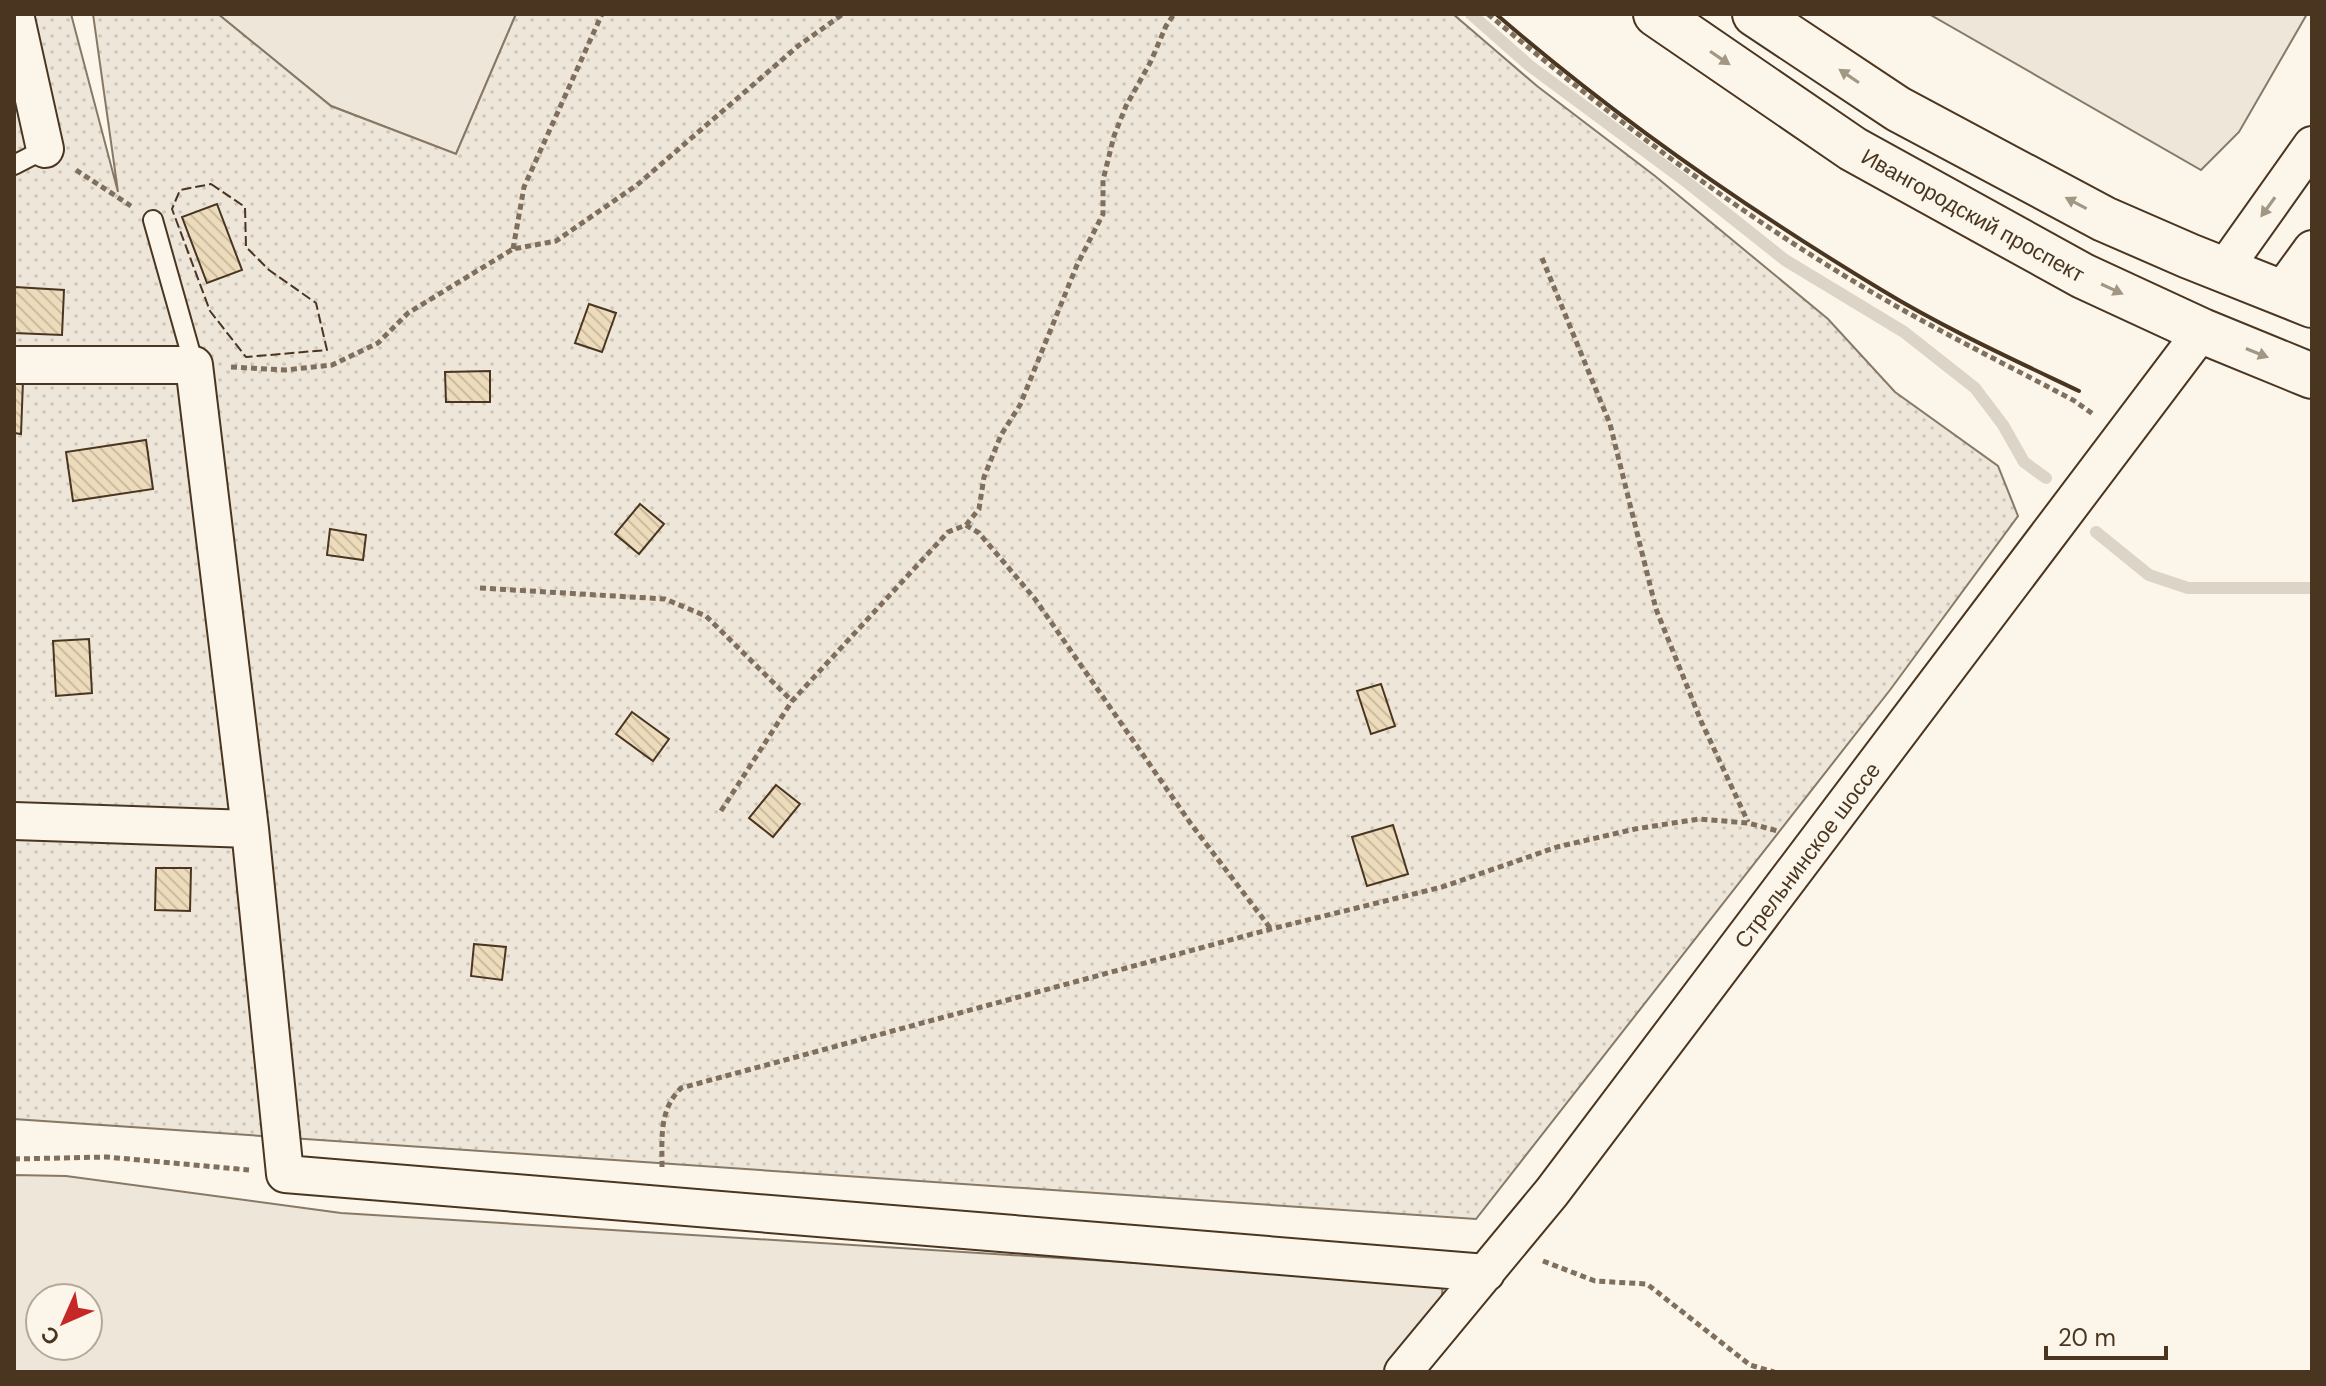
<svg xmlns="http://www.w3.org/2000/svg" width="2326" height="1386" font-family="'DM Sans',sans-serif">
  <defs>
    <pattern id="park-dots" width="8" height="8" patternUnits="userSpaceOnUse" patternTransform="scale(2)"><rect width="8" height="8" fill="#ede6d9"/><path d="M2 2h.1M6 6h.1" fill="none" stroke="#cdc6ba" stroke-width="1.8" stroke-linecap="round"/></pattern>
    <pattern id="building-back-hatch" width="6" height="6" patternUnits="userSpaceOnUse" patternTransform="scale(2)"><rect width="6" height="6" fill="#ecdcbc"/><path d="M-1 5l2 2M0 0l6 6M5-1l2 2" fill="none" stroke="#ccbda1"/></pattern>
  </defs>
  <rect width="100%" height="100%" fill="#fbf6e9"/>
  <!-- grass -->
  <path fill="#ede6d9" stroke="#887966" stroke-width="2" fill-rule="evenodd" d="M218 14H516L456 154 331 106Z
    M1929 14H2307L2239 132 2201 170Z
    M14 1175 66 1176 341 1213 1443 1282 1441 1307 1388 1372H14ZM40 1298H88V1346H40Z"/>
  <!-- park -->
  <path fill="url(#park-dots)" stroke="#887966" stroke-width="2" d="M14 14H71L118 192 93 14H218L331 106 456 154 516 14H1453L1537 86 1655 176 1828 319 1895 392 1998 466 2018 516 1890 690 1476 1219 14 1119Z"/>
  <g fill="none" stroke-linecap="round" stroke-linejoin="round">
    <!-- stream -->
    <path stroke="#dcd4c6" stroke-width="12" d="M1471 14 1530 66 1688 183 1785 260 1904 332 1975 388 2003 425 2024 462 2046 478
      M2096 532 2149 575 2188 588H2312"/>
  </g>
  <!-- building -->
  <path fill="url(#building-back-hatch)" stroke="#4a3520" stroke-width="2" d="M217 204 242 270 207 283 182 217Z
    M15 287 64 290 62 335 14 333Z
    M589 304 616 313 602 352 575 343Z
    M490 371V402H446L445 372Z
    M14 380 23 381 21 434 14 433Z
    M146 440 153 489 73 501 66 452Z
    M640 504 664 524 639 554 615 534Z
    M330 529 366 535 363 560 327 555Z
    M89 639 92 693 56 696 53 641Z
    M1381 684 1395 726 1371 734 1357 691Z
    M632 712 669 739 653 761 616 734Z
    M776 785 800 804 773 837 749 818Z
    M1393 825 1408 874 1367 886 1352 837Z
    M156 868H191L190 911 155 910Z
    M474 944 506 947 502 980 471 976Z"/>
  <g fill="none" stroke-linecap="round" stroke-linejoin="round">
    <defs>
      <path id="service" d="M14 165 45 149
        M153 220 194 365"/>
      <path id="minor" d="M15 14 45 149
        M2224 269 2312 145
        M2280 293 2312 249
        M14 365H194L250 829 285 1174 1486 1273
        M14 821 250 829
        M1403 1372 1552 1192 2202 331"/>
      <path id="trunk" d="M1656 14 1853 149 2083 276 2202 331 2312 376
        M1755 14 1898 109 2104 219 2189 256 2312 305"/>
    </defs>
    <!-- service casing -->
    <use href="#service" stroke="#4a3520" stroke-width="22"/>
    <!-- minor casing -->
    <use href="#minor" stroke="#4a3520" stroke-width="40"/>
    <!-- trunk casing -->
    <use href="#trunk" stroke="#4a3520" stroke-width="48"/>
    <!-- path -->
    <path stroke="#7f6f5c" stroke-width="5" stroke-dasharray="6 4" stroke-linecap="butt" d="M1488 14C1608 115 1740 215 1875 294 1940 332 2007 365 2073 400L2093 414
      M76 170 131 206
      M513 249 524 187 602 14
      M1542 258 1610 424 1656 609 1701 721 1748 822
      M231 367 285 370 332 365 378 343 408 313 513 249 556 241 637 185 798 46 843 14
      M966 525 979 509 984 477 1001 435 1020 405 1077 265 1103 214V180L1114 136 1126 106 1151 61 1166 26 1174 14
      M480 588 665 599 706 616 792 701
      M721 811 792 701 948 532 966 525 979 533 1035 599 1191 824 1271 929
      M14 1159 107 1157 249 1170
      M662 1167C662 1137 659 1110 681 1088L1271 929 1442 887 1557 847 1635 829 1699 819 1748 823 1778 831
      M1543 1261 1595 1281 1647 1284 1750 1365 1774 1372"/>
    <!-- service -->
    <use href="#service" stroke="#fbf6e9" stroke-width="18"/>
    <!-- minor -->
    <use href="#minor" stroke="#fbf6e9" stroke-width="36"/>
    <!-- trunk -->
    <use href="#trunk" stroke="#fbf6e9" stroke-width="44"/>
    <!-- fence -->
    <path stroke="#4a3520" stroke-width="2" stroke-dasharray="10 4" stroke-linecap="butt" d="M211 184 245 207 246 247 269 270 316 303 327 350 246 357 210 311 172 209 180 190Z"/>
    <!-- wall -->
    <path stroke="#4a3520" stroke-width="4" d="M1496 14C1615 117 1746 208 1880 289 1944 328 2012 359 2079 391"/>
  </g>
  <!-- one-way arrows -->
  <defs><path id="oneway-solid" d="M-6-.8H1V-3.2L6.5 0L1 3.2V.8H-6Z" transform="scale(2)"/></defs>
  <g fill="#a29684">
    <use href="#oneway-solid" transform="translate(1720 58) rotate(34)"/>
    <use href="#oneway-solid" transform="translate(1849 76) rotate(-146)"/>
    <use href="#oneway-solid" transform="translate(2076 203) rotate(-152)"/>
    <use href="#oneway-solid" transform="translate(2268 207) rotate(126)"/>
    <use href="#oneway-solid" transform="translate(2112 289) rotate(25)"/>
    <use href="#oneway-solid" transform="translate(2257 353) rotate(22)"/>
  </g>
  <g text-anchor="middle" stroke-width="6" stroke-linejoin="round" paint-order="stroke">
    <!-- street labels -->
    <g font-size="22" fill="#4a3520" stroke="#fbf6e9">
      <text transform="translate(1973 215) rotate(29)" y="8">Ивангородский проспект</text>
      <text transform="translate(1807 855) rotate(-53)" y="8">Стрельнинское шоссе</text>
    </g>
  </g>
  <!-- border -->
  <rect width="2326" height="1386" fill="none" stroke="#4a3520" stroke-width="32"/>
  <!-- north arrow -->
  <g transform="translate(64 1322) rotate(225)"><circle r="38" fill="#fbf6e9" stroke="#b4a999" stroke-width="2"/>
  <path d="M0-6L14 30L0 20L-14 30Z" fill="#c62828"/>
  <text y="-12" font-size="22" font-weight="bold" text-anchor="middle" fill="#4a3520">С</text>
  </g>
  <!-- scale -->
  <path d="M2046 1346v12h120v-12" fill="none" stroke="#4a3520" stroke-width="4"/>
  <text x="2058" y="1346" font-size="24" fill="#4a3520" stroke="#fbf6e9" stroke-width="6" paint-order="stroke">20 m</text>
</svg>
